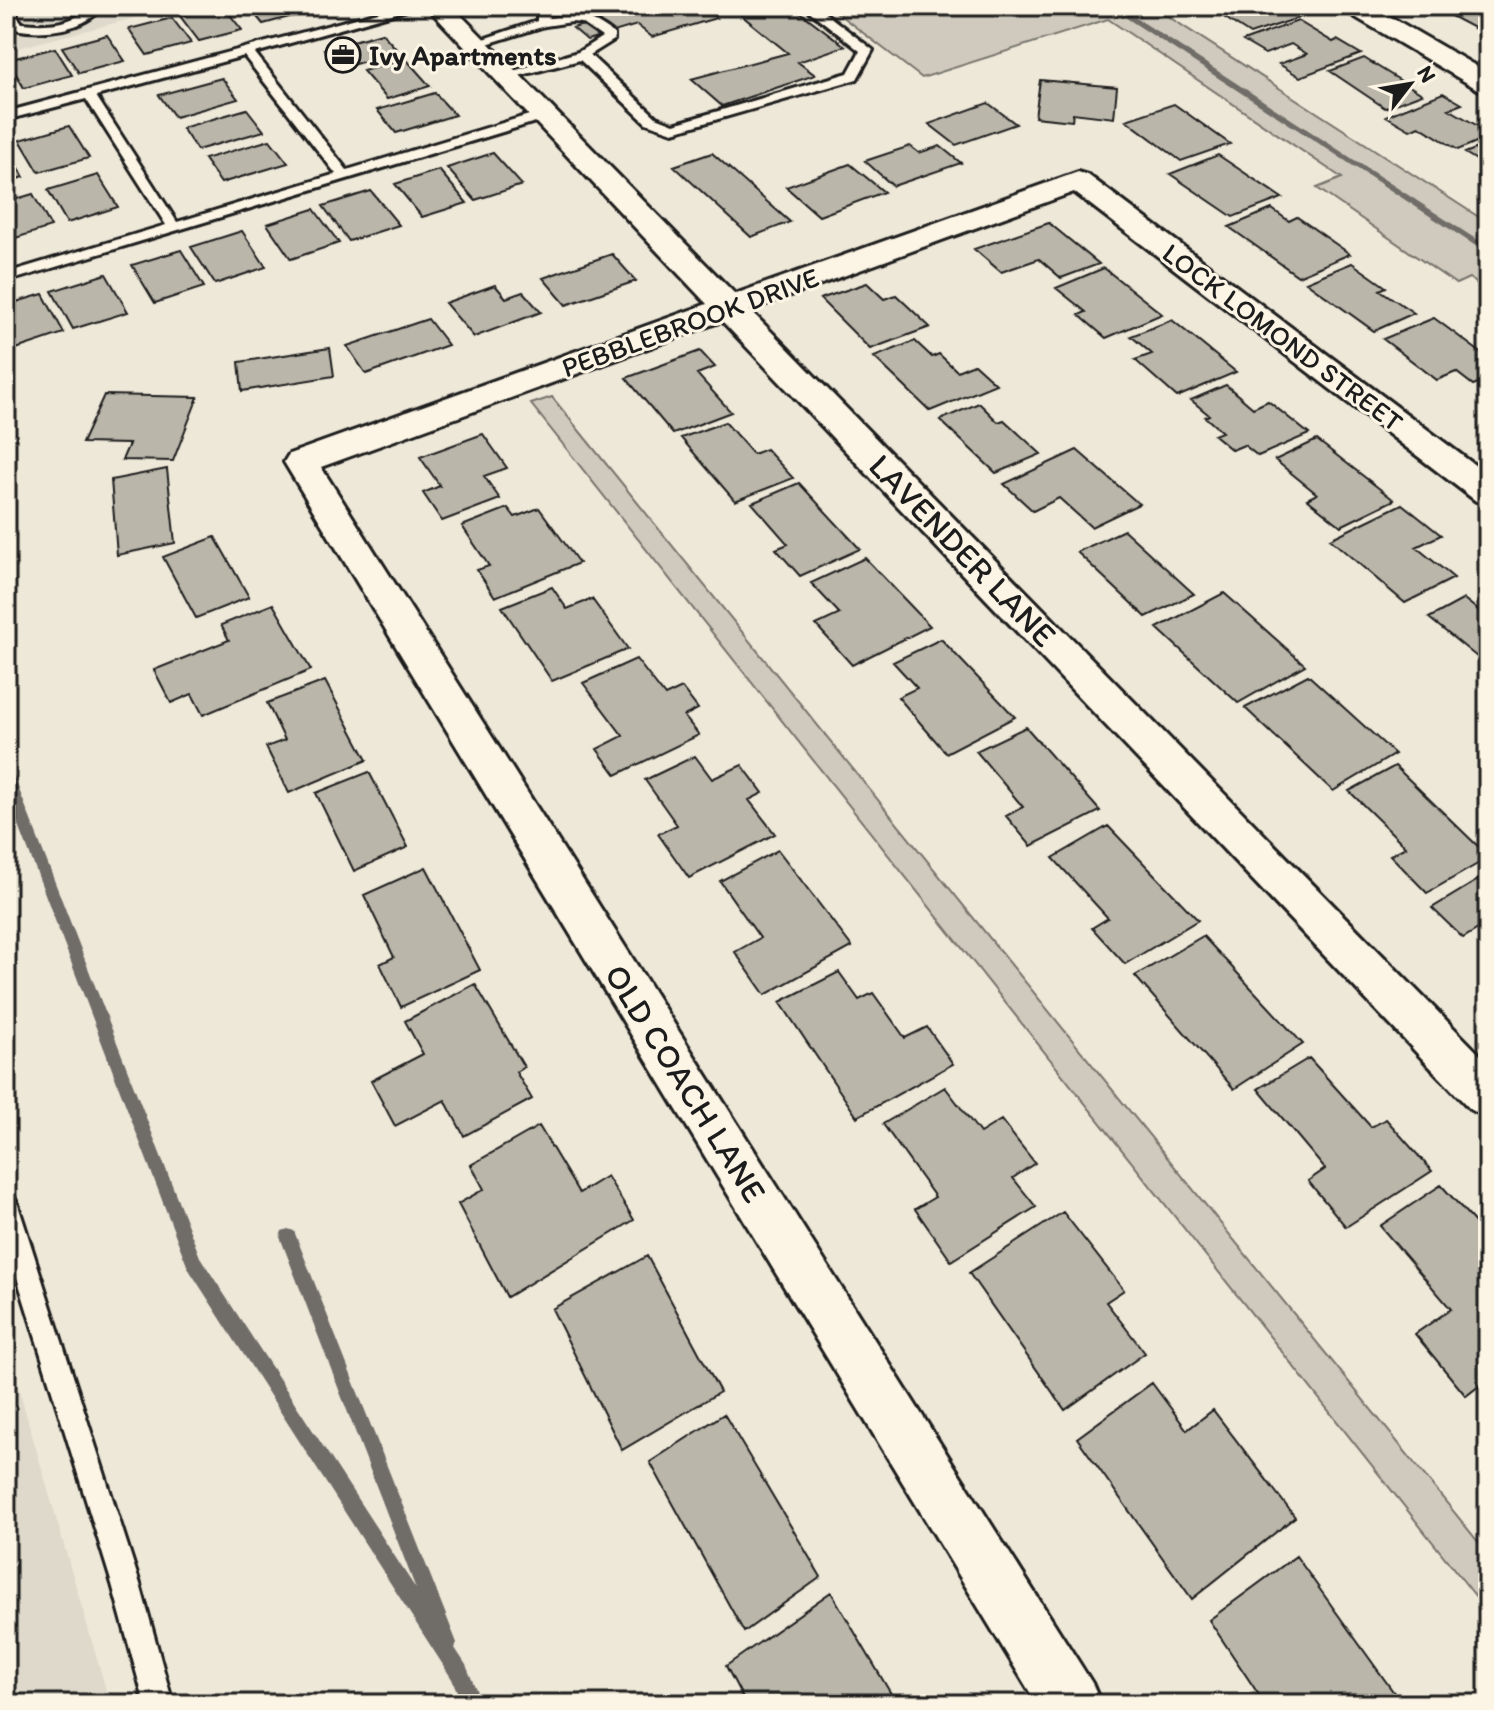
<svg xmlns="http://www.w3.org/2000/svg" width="1494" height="1710" font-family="Itim,sans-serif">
  <rect width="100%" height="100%" fill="#eee8d9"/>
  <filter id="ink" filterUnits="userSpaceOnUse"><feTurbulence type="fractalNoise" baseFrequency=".0125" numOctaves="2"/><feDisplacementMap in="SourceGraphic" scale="16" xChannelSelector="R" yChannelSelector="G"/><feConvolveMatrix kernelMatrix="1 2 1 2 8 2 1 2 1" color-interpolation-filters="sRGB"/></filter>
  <g filter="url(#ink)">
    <!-- built -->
    <path fill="#ded9cb" d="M6 6H181L6 51Z
      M6 1345 110 1704H6Z"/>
    <!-- green -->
    <path fill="#cfcabd" stroke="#76736c" stroke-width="2" d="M828 6H1152L1488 223V291L1469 278 1456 284 1317 188 1342 178 1108 19 922 78Z
      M552 397 1488 1554V1612L531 404Z"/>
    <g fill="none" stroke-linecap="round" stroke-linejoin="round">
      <!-- stream -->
      <path fill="#6f6c67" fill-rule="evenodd" d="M1108 6H1118L1488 247V254Z
        M6 769 13 774 200 1257 416 1589 280 1237 282 1231 288 1229 294 1231 457 1643 455 1648 466 1665 482 1704H462L452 1679 188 1268 6 792Z"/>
    </g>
    <!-- building -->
    <path fill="#bab6aa" stroke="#1c1c1c" stroke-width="2" d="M217 6H223L242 30 199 41 180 16Z
      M248 6H330L263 24Z
      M630 6H702L716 18 652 37 637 25 587 40 573 28 623 13 619 9Z
      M730 6H792L845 46 798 62 815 75 722 106 691 79 788 53Z
      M1218 6H1284L1301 17 1250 34 1216 12 1224 9Z
      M1432 6H1488V31L1483 33Z
      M172 18 191 43 147 55 129 29Z
      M1298 21 1333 42 1337 40 1361 54 1300 77 1279 64 1307 54 1291 44 1265 54 1243 41Z
      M382 33 399 52 340 68 324 49Z
      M107 35 125 61 79 73 62 47Z
      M55 48 72 75 24 88 8 60Z
      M1364 58 1422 94 1385 108 1330 71Z
      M406 59 430 86 387 99 363 71Z
      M222 78 238 99 175 117 159 95Z
      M1040 80 1117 87 1114 118 1073 113 1072 121 1035 117Z
      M435 93 455 115 396 133 377 110Z
      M1443 93 1462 104 1449 109 1488 132V137L1458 150 1419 126 1410 130 1386 116Z
      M988 103 1016 124 956 145 929 124Z
      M1174 104 1230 144 1181 161 1126 120Z
      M247 109 264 131 197 150 182 128Z
      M69 126 89 158 39 172 20 140Z
      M270 140 288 163 221 183 204 159Z
      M6 144 24 177 6 182Z
      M1488 144V167L1465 153Z
      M910 146 919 153 940 146 961 163 893 186 865 161Z
      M493 153 522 185 475 200 447 168Z
      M712 153 790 222 751 237 674 166Z
      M1218 155 1282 198 1233 217 1170 174Z
      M850 164 884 192 819 216 786 187Z
      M439 170 467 203 422 217 395 184Z
      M98 175 118 207 67 223 48 190Z
      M371 191 399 225 349 241 323 206Z
      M33 194 51 227 6 241V202Z
      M314 209 339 243 291 259 267 224Z
      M1272 209 1289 221 1297 217 1350 254 1298 276 1229 227Z
      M1049 223 1099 264 1061 278 1039 259 1001 272 974 249Z
      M242 231 266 267 215 284 191 247Z
      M181 250 204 287 155 303 132 265Z
      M612 254 636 281 566 305 543 278Z
      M1352 263 1386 287 1380 290 1414 313 1374 331 1306 282Z
      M1104 268 1162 314 1106 338 1079 315 1086 312 1056 288Z
      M106 274 128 312 73 329 52 291Z
      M867 283 884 299 896 295 930 327 870 349 820 299Z
      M495 285 506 298 523 292 541 312 474 337 445 303Z
      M43 294 64 333 10 351 6 343V305Z
      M1434 318 1488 358V379L1473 385 1456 372 1437 380 1383 339Z
      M428 319 448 345 366 374 347 346Z
      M1172 320 1236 372 1177 397 1135 360 1152 354 1131 336Z
      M915 341 932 357 939 354 957 371 974 364 996 384 930 411 874 357Z
      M330 348 334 376 242 391 239 362Z
      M700 351 715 367 697 374 731 412 673 434 626 378Z
      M1226 385 1253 408 1268 401 1309 434 1258 456 1244 445 1232 450 1214 435 1222 432 1205 417 1209 415 1191 400Z
      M104 395 198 397 173 461 122 460 129 444 82 443Z
      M979 403 998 422 1004 420 1041 454 996 473 940 420Z
      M725 422 753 454 766 449 793 478 735 501 681 438Z
      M483 434 507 468 484 476 500 499 442 521 423 493 440 486 420 457Z
      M1317 440 1394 500 1341 526 1307 499 1317 494 1275 460Z
      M1077 450 1139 504 1091 527 1059 498 1033 511 1004 484Z
      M167 469 175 543 117 555 111 480Z
      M799 483 860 549 800 576 776 549 788 544 752 503Z
      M1402 504 1441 535 1416 547 1454 578 1405 603 1330 539Z
      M508 508 515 517 539 508 579 563 495 597 477 570 489 566 462 526Z
      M1124 530 1194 594 1146 617 1077 552Z
      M215 537 249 597 196 618 163 557Z
      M865 558 930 626 852 665 816 625 840 614 811 583Z
      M552 587 567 609 592 599 628 649 552 681 502 607Z
      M1224 593 1305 665 1238 703 1157 628Z
      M1464 599 1488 618V666L1429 618Z
      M273 604 311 670 203 715 192 694 171 703 154 670 229 640 221 625Z
      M941 639 1015 717 946 753 898 697 917 688 893 662Z
      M636 659 665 696 682 688 698 709 684 716 699 735 616 775 597 749 623 736 583 683Z
      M1308 675 1395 754 1333 791 1245 708Z
      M325 681 367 760 289 793 266 747 285 740 267 703Z
      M1026 727 1100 811 1031 846 1006 816 1023 807 976 751Z
      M695 756 712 779 742 765 763 793 749 800 775 834 689 878 658 834 677 825 645 780Z
      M1395 766 1488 856V858L1427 893 1390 855 1406 847 1349 791Z
      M369 772 408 847 354 871 316 793Z
      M1108 826 1198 920 1125 964 1092 928 1108 918 1053 858Z
      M778 850 852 947 765 995 735 952 760 938 720 881Z
      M426 867 480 970 401 1007 380 964 394 957 364 895Z
      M1488 874V923L1463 938 1432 908Z
      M1203 936 1303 1044 1234 1089 1135 976Z
      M839 972 859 1000 873 993 905 1038 927 1027 953 1064 857 1117 780 1002Z
      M475 984 524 1067 516 1072 532 1099 464 1136 445 1100 395 1126 371 1081 423 1054 405 1021Z
      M1309 1058 1371 1127 1386 1119 1432 1171 1346 1227 1308 1181 1325 1169 1258 1089Z
      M945 1087 980 1133 1001 1120 1035 1163 1013 1178 1036 1207 951 1261 915 1209 935 1197 883 1124Z
      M539 1126 579 1193 607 1176 634 1220 507 1297 458 1204 484 1189 471 1165Z
      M1441 1185 1488 1237V1379L1466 1396 1415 1334 1451 1309 1380 1226Z
      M1063 1212 1124 1290 1106 1302 1145 1353 1065 1410 969 1273Z
      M647 1256 720 1392 622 1450 552 1309Z
      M1152 1383 1187 1430 1213 1410 1295 1517 1192 1599 1077 1438Z
      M724 1414 821 1577 744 1632 650 1462Z
      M1296 1556 1402 1704H1265L1209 1620Z
      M831 1592 897 1704H746L726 1666Z"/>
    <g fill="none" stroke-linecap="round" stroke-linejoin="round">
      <defs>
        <path id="lane" d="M6 6H10L22 23C39 25 58 25 74 18 86 12 90 6 104 6 84 31 44 35 14 29L6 17Z
          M401 6H421L255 53 347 170 539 112H549V118L6 282V273L166 225 86 99 6 120V112ZM244 56 336 174 177 222 96 96Z
          M533 6H545L549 18C577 13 592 17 614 34V40L590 55 656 117 674 124 848 73 860 51 803 6H816L873 50 857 79 673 132 646 123 580 60 503 80V74L578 52 602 37 582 23 572 22 545 26 474 48 468 44 537 21V11Z
          M6 1194 14 1197 18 1205 140 1584 170 1693 168 1704H140L142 1693 112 1584 6 1242Z"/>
        <path id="street" d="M426 6H452L735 294 1078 172 1088 175 1488 475V505L1476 501 1074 192 750 310 1488 1063V1117L1471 1110 722 321 321 467 1092 1683 1101 1704H1037L284 462 289 454 707 304Z
          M1342 6H1372L1488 73V92L1479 90 1345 11Z"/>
      </defs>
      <!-- lane casing -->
      <use href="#lane" stroke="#1c1c1c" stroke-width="6"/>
      <!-- street casing -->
      <use href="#street" stroke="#1c1c1c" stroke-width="6"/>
      <!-- lane -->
      <use href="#lane" fill="#fcf5e5" fill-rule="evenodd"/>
      <!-- street -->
      <use href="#street" fill="#fcf5e5" fill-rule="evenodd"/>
    </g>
  </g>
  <!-- icons -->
  <defs>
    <symbol id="office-ring" viewBox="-11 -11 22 22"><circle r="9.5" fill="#fcf5e5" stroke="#1c1c1c" stroke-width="1.5"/><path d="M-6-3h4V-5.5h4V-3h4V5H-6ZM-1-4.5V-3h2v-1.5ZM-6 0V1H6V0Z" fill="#1c1c1c"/></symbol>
  </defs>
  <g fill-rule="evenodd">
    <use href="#office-ring" x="323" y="35" width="40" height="40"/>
  </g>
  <g text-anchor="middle" stroke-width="6" stroke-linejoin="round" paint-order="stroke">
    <!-- far-poi labels -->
    <g font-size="28" font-weight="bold" fill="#1c1c1c" stroke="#fcf5e5" text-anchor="start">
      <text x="369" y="65">Ivy Apartments</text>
    </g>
    <!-- far-street labels -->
    <g font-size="28" fill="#1c1c1c" stroke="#fcf5e5">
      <text transform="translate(690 322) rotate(-20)" y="10">PEBBLEBROOK DRIVE</text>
      <text transform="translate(1283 337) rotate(37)" y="10">LOCK LOMOND STREET</text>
    </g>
    <!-- street labels -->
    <g font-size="34" fill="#1c1c1c" stroke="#fcf5e5">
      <text transform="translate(963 550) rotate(46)" y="12">LAVENDER LANE</text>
      <text transform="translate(686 1083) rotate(58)" y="12">OLD COACH LANE</text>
    </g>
  </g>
  <!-- margin -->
  <rect width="1494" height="1710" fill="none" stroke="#fcf5e5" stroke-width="32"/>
  <rect x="16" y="16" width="1462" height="1678" fill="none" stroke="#1c1c1c" stroke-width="3" filter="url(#ink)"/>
  <!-- north arrow -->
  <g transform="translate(1410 84) rotate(59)" stroke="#fcf5e5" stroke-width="6" paint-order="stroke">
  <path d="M0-6L14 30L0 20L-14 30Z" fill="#1c1c1c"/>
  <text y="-12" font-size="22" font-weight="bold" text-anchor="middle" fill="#1c1c1c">N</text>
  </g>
</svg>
